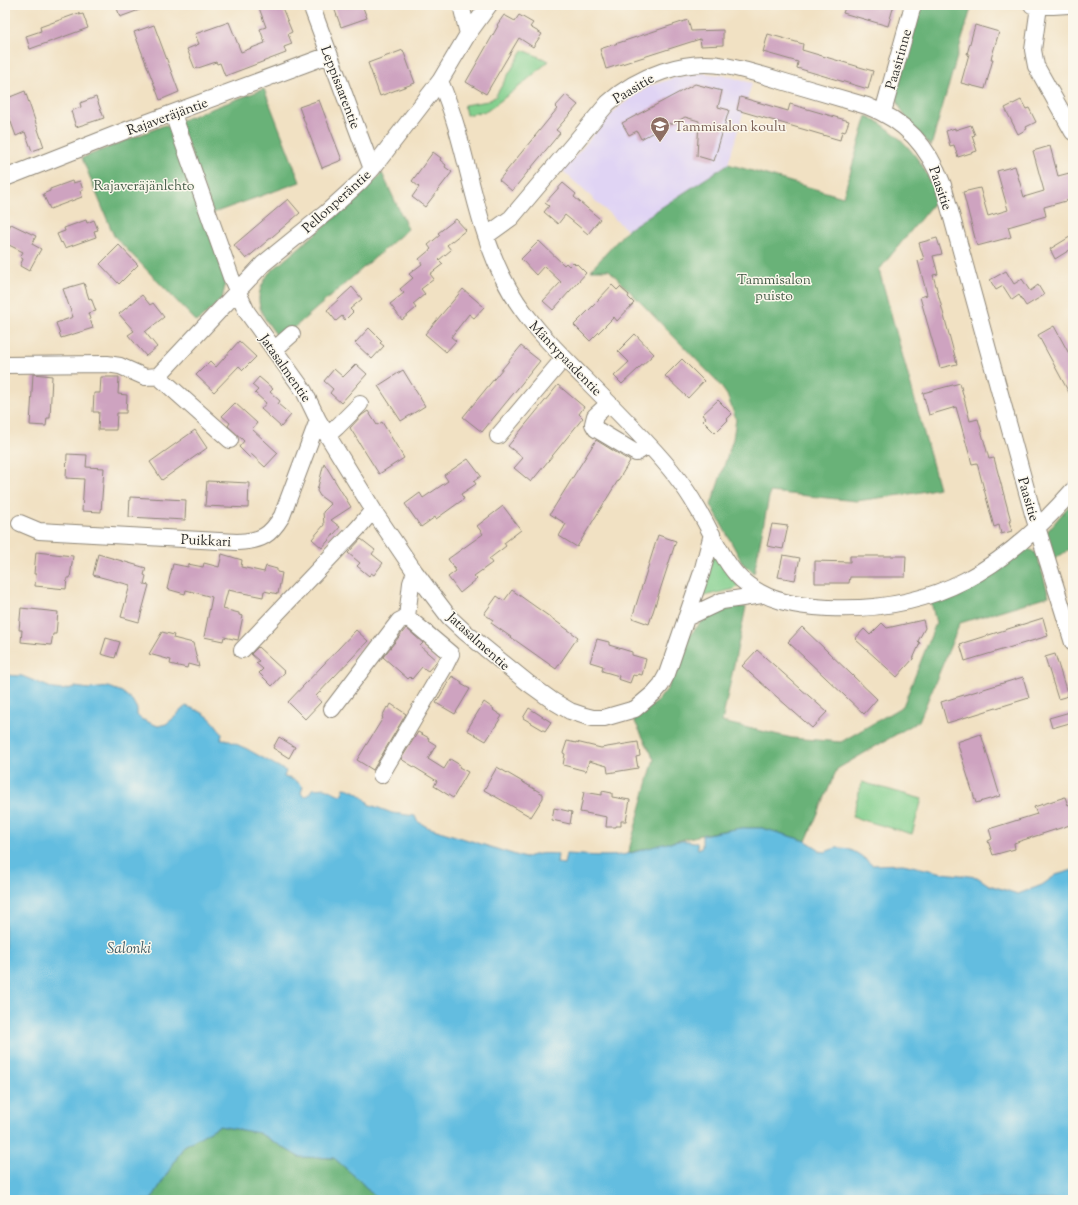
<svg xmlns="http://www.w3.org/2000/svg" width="1078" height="1205" font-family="'Sorts Mill Goudy',serif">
  <rect width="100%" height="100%" fill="#fbf7ec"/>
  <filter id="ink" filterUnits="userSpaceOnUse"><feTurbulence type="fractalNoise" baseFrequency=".025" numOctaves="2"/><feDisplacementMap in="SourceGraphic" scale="8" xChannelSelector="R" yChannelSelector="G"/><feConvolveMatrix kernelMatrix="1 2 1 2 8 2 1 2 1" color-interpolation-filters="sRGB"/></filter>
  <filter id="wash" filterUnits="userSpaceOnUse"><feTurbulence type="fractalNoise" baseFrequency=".012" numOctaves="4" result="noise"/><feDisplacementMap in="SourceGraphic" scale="16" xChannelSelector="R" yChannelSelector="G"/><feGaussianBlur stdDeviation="0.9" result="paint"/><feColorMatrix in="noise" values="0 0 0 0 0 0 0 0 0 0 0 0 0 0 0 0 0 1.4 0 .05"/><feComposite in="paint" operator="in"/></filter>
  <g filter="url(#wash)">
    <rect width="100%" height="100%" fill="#f1e1c3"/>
    <!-- built -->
    <path fill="#e0d4f4" d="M702 73 727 76 752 83 728 164 627 230 563 171 604 122 619 107 637 94 650 86 677 77Z"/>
    <!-- green -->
    <path fill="#82cf8d" stroke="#567d5c" d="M523 50 549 61 520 86 487 111 466 115 464 105 488 101 495 97Z
      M714 554 738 586 735 589 700 597Z
      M862 782 922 799 912 834 852 817Z"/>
    <!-- forest -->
    <path fill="#69b278" stroke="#4a6e52" d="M922 5H972L931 146C917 131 900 116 896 95Z
      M264 89 300 182 213 213 179 121Z
      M867 116C898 130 930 166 936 200L879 270 939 488 916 493 856 501 770 492 754 573 743 564 711 505 733 439 736 419 727 395 717 381 609 270H591L627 230 728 164 843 197Z
      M165 125 171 127 224 274 225 286 222 299 197 322 114 236 82 158Z
      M382 173 408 229 280 340C262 315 249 302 269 273L360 196Z
      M1073 501V547L1053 560 1045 534Z
      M1023 549C1030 549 1032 550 1037 555L1049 596 960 623 919 721 837 769 806 841 762 828H741L705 834 629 853 630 846 654 759 633 718 656 703 668 688 687 638 705 618 725 606 746 607 722 722 792 738 841 742 903 706 936 623 931 602Z
      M219 1126 259 1133 299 1157 334 1158 358 1179 378 1200H151L184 1146Z"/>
    <!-- water -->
    <path fill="#63bde0" stroke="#477486" d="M5 675 22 676 54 689 62 690 75 687 89 689 109 687 122 692 132 700 137 709V715L141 719 158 726 166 724 175 717 181 710 186 706C204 712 212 717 222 734L221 740 225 739 247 749 286 771 284 777C292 779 297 780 303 787L301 793 304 797 309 794 312 789 325 788 340 795 343 794 344 788C354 789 361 795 368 802V804L392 813 415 816 417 821 427 827 525 858C537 853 545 853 558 854L557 863 564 864 566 854C585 855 603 857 622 855 642 852 678 835 697 843L698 849 702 847V835L741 828H762L806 841 819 849V851L826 852 827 851C831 850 836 847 840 848 853 848 863 857 872 865L903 864 943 873 977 877 989 885 1018 894 1042 885 1056 875 1073 870V1200H378L358 1179 334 1158 299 1157 259 1133 219 1126 184 1146 151 1200H5Z"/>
    <g id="blocks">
      <!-- building -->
      <path fill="#cea3c0" d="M116 5H150V6L120 17Z
        M258 5H281L292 32 288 34 292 44 284 47 286 53 225 76 220 63 217 64 216 62 195 69 187 49 199 44 195 34 229 22 241 52 265 43 260 29 266 27Z
        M333 5H362L367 18 341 27Z
        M846 5H894L888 26 843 13Z
        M79 13V15L83 14 88 28 30 49 26 36 41 31 40 27Z
        M504 15 515 21 519 15 533 23 530 27 542 34 533 47 519 38 486 94 466 82 498 26 497 25Z
        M688 20 691 31 723 30V45L701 46 700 39 606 69 600 49Z
        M154 25 179 92 160 100 134 32Z
        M975 25 999 32 991 59H993L985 89 961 83 969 54H967Z
        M768 34 803 44 802 50 873 71 868 89 797 68 798 62 763 52Z
        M403 50 415 83 380 96 368 63Z
        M695 84 722 91 718 107 729 110 714 161 697 156 699 121 685 117 671 125 670 123 641 139 637 131 629 135 622 123Z
        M25 91 44 147 32 151 25 132 16 136 5 106V99Z
        M566 95 578 105 556 130 560 133 512 191 499 180 557 109 555 107Z
        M96 97 104 118 76 127 71 111 81 107 80 103Z
        M740 97 788 111 790 104 849 121 845 132 842 131 840 140 737 110Z
        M319 100 342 160 322 168 299 107Z
        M1021 100 1026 109 1029 108 1036 122 1026 127 1027 129 1018 134 1005 108Z
        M971 125 975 135 972 136 977 151 958 157 954 145 950 146 946 131 955 128V130Z
        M1050 146 1058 176 1073 172V199L1044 207 1046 216 1008 227 1011 237 977 246 963 192 980 188 988 216 1008 210 997 171 1015 166 1024 197 1044 191 1033 151Z
        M433 152 441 158 440 160 446 165 445 167 452 172 425 207 412 197 419 187 412 181Z
        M72 181 73 183 80 181 83 190 80 191 82 197 50 209 43 194 50 191V189Z
        M563 183 576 194 574 197 600 219 588 234 565 215 558 224 544 212 549 206 545 203Z
        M288 199 300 213 246 259 234 245Z
        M456 219 466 230 447 245 451 250 439 260 443 264 430 274 434 279 421 289 425 294 413 304 416 308 402 320 390 304 404 293 400 289 413 278 409 274 422 264 419 259 431 249 428 245 440 235 438 233Z
        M86 220 87 223 94 220 98 230 94 231 96 237 65 248 62 242 61 243 57 234 65 231 64 228Z
        M11 224 36 236 32 244 41 249 29 271 20 266 23 259 20 257 23 252 5 243V235Z
        M1073 235V248L1055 259 1050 249Z
        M937 238 942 254 933 256 938 274 933 275 957 364 940 368 920 297 927 295 918 261 924 259 919 243Z
        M539 241 564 265 566 263 569 266 573 262 576 265 577 264 586 273 553 310 543 301 561 282 544 266 536 275 521 259Z
        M119 245 138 265 119 284 100 264Z
        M1006 271 1014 284 1022 279 1030 291 1038 285 1044 295 1026 306 1019 295 1012 300 1003 286 996 290 990 280Z
        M84 283 89 299 91 298 96 311 88 313 93 328 61 338 56 323 73 317 63 289Z
        M612 285 617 290 620 287 629 295 628 297 634 303 617 321 614 317 590 341 574 325 599 300H598Z
        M352 287 362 299 350 309 353 312 345 320 342 316 336 321 327 310Z
        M463 289 484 307 474 318 469 314 451 337 456 341 446 352 425 334Z
        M142 295 150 305 153 303 164 317 145 332 157 347 146 356 128 335 134 331 119 314Z
        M1054 326 1073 361V400L1038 335Z
        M369 328 382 341 380 343 384 346 372 359 355 343Z
        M635 334 654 354 622 384 614 376 629 362 618 351Z
        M239 341 256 357 243 370 239 366 214 392 196 375 210 361 216 367Z
        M521 346 540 361 482 432 463 417Z
        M682 359 704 381 688 398 665 376Z
        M356 364 367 374 341 403 330 393 333 389 324 381 334 369 343 377Z
        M403 370 425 406 401 421 378 386Z
        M33 374 52 376 50 418H47L46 426 30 425Z
        M101 377H119L118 394 127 395 126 413H117L116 430H98L99 412H93L94 393H100Z
        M259 377 273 389 270 392 280 401 278 404 291 415 281 427 261 409 266 403 255 393 258 390 252 385Z
        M960 383 970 421 978 419 989 459 994 458 1011 521H1009L1012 531 1001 534 999 525 994 527 977 463 972 464 956 407 929 415 923 393Z
        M558 385 584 407 579 414 583 418 531 482 514 468 523 458 508 446Z
        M718 400 732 414 727 419 728 420 715 433 703 421 706 418 702 415Z
        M235 403 257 423 252 429 278 453 265 467 251 454 250 458 239 447 244 441 228 426 230 423 222 416Z
        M368 411 377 425 382 422 404 458 379 474 350 428 362 415Z
        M195 430 207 448 162 480 150 462Z
        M596 440 630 461 577 547 559 536 566 524 550 514Z
        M67 454 87 455 86 467 104 468 101 512 82 511 84 479 66 478Z
        M468 459 481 476 474 481 476 484 461 494 464 499 436 519 435 517 421 527 405 504 420 493 423 498 448 481 444 475Z
        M324 463 351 507 331 520 340 527 322 548 312 539 324 525 323 512 331 504 320 496 317 491Z
        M207 481 249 483 248 508 205 506Z
        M130 497 186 500 185 520 129 517Z
        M503 506 521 530 504 543 506 546 489 559 492 563 474 576 477 579 460 593 448 577 456 571 448 559 483 534 477 526Z
        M772 524 788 526 783 549 767 546Z
        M658 535 676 541 649 624 632 618Z
        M361 539 375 550 372 554 383 563 374 575 371 573 369 576 357 566 360 563 348 553Z
        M36 552 73 556 70 578H67L66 589 35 586 36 574H34Z
        M98 554 146 568 144 575 146 576 144 584 149 585 139 622 121 617 130 585 93 575Z
        M222 554 242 560 241 567 264 572 266 566 277 569V572L282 573 278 594 264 591 263 597 228 590 223 609 239 613V615L243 616 238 640 224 637 223 641 204 637 212 597 186 590 185 594 167 589 173 564 188 567V564L203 567 204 563 219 567Z
        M783 555 800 558 795 580 778 577Z
        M850 556H906L905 577H850L849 583H815V561L850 562Z
        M512 590 578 637 556 669 491 623 493 620 484 614 497 596 504 601Z
        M21 608 58 612 56 634H53L51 645 21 642 22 630H19Z
        M1043 618 1048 636 965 661 960 644Z
        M923 620 925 628 918 641 920 643 913 659 897 677 855 639 864 629 870 635 882 623 887 628Z
        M802 627 877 699 864 714 788 642Z
        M406 628 423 643 420 646 437 661 428 671 422 667 412 679 410 677 408 679 383 657Z
        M356 630 368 641 316 696 321 702 305 719 288 702Z
        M162 632 174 635 173 638 193 643 199 667 188 664 187 668 170 664 171 660 149 654Z
        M106 638 120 642 115 658 101 654Z
        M597 639 609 642V645L632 652V655L646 659 642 675 638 674 637 676 633 675 630 683 618 679 619 676 602 671 603 666 590 662Z
        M258 647 285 672 272 686 259 673 263 669 256 663 259 661 251 654Z
        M757 650 827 712 812 728 742 666Z
        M1055 654 1068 696 1058 699 1045 657Z
        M452 676 462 682 461 684 470 689 455 714 436 703Z
        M1023 677 1029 698 947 723 941 702Z
        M484 702 494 709 493 710 502 716 486 741 467 730Z
        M391 704 406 714 373 770 357 760 383 718 382 717 387 707 389 708Z
        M529 708 551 722 545 731 523 718Z
        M1070 712 1073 722 1052 728 1049 718Z
        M418 732 429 738 428 740 436 745 428 759 444 769 450 759 460 765 459 767 468 772 453 798 434 786 437 781 401 759Z
        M981 734 1000 796 976 803 957 742Z
        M279 737 295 747 289 758 273 748Z
        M567 741 576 743V742L601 748 638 742 640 756 636 757 638 768 608 773 607 766 589 761 586 771 563 765 565 754 563 753Z
        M497 767 543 794V798L531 817 484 790Z
        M602 791 612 793V797L630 800 626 821H621V826H616V827H606L607 817 580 812 584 792 602 795Z
        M1065 797 1068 805 1073 803V824L1014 843 1015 849 993 855 988 841 992 839 989 829 1037 814 1034 807Z
        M554 808 572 812 570 824 552 820Z"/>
    </g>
  </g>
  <g filter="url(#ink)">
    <use href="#blocks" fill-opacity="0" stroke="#8e8677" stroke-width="1"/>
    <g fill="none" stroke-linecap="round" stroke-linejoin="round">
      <defs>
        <path id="minor" d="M311 5 372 169
          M461 5 468 34
          M1032 5 1053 6 1068 5
          M1039 6 1033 50 1036 66 1073 132
          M440 81C467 143 472 214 502 276 522 317 552 346 584 378 606 400 627 421 648 444 666 463 683 483 696 506 710 528 723 563 742 580 767 602 797 606 828 608 936 613 1005 568 1073 490
          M883 112 913 5
          M173 114 231 277 247 312 304 391 318 420 377 516 415 572 449 617 465 632 528 683 553 701 570 711 585 716 593 718H604L635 709 654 693 661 685 667 674 702 572 712 534
          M5 178 127 130 329 55
          M486 236 511 218 608 103C638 76 685 58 726 66 746 70 766 76 785 82 812 90 839 98 867 106 906 121 928 146 943 185L1033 514 1073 643
          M274 350 292 334
          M5 365 107 364 120 366 145 377 158 376 230 440
          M158 376 263 264 327 212 360 182 372 169 440 81 468 34 489 5
          M609 403 595 416 593 424 596 429 636 453 649 445
          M328 435 337 427 360 404
          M498 436 564 358
          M20 523 39 531 237 542C261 541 270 536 282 516L318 420
          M686 618 722 601 762 595
          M242 650 358 528 373 510
          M332 709 399 621 407 617
          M381 775 445 666 451 654 407 617 411 583 415 572"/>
      </defs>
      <!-- minor casing -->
      <use href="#minor" stroke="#8e8677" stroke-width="18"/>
      <!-- minor -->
      <use href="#minor" stroke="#fff" stroke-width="16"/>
    </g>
  </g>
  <!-- icons -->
  <defs>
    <symbol id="school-pin" viewBox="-11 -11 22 30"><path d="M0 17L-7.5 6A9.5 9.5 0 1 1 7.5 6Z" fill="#8d6e63" stroke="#fbf7ec"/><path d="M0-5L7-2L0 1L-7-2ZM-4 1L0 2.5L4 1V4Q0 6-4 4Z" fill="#fff"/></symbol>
  </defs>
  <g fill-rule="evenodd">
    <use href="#school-pin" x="649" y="115" width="22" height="30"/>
  </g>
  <g text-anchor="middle" stroke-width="3" stroke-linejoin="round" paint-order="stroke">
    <!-- street labels -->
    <g font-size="14" fill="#2b2b2b" stroke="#fbf7ec">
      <text transform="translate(898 59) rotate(-74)" y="5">Paasirinne</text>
      <text transform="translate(341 87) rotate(69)" y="5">Leppisaarentie</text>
      <text transform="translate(633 88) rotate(-31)" y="5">Paasitie</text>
      <text transform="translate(167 116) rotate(-20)" y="5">Rajaveräjäntie</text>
      <text transform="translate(941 188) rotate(71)" y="5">Paasitie</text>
      <text transform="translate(336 201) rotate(-42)" y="5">Pellonperäntie</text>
      <text transform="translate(566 358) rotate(46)" y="5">Mäntypaadentie</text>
      <text transform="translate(286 368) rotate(55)" y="5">Jatasalmentie</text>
      <text transform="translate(1029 499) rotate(74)" y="5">Paasitie</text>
      <text transform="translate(206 540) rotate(3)" y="5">Puikkari</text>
      <text transform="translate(479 641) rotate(42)" y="5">Jatasalmentie</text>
    </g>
    <!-- education labels -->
    <g font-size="14" fill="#785e54" stroke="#fbf7ec" text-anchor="start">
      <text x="674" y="131">Tammisalon koulu</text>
    </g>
    <!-- park labels -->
    <g font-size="14" fill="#455c48" stroke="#fbf7ec">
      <text x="144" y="190">Rajaveräjänlehto</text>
      <text x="774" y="284">Tammisalon<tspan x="774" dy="16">puisto</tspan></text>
    </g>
    <!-- water labels -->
    <g font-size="15" font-style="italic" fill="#3c5761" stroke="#fbf7ec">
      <text x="129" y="953">Salonki</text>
    </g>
  </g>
  <!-- margin -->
  <rect width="1078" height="1205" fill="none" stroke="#fbf7ec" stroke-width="20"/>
</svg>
